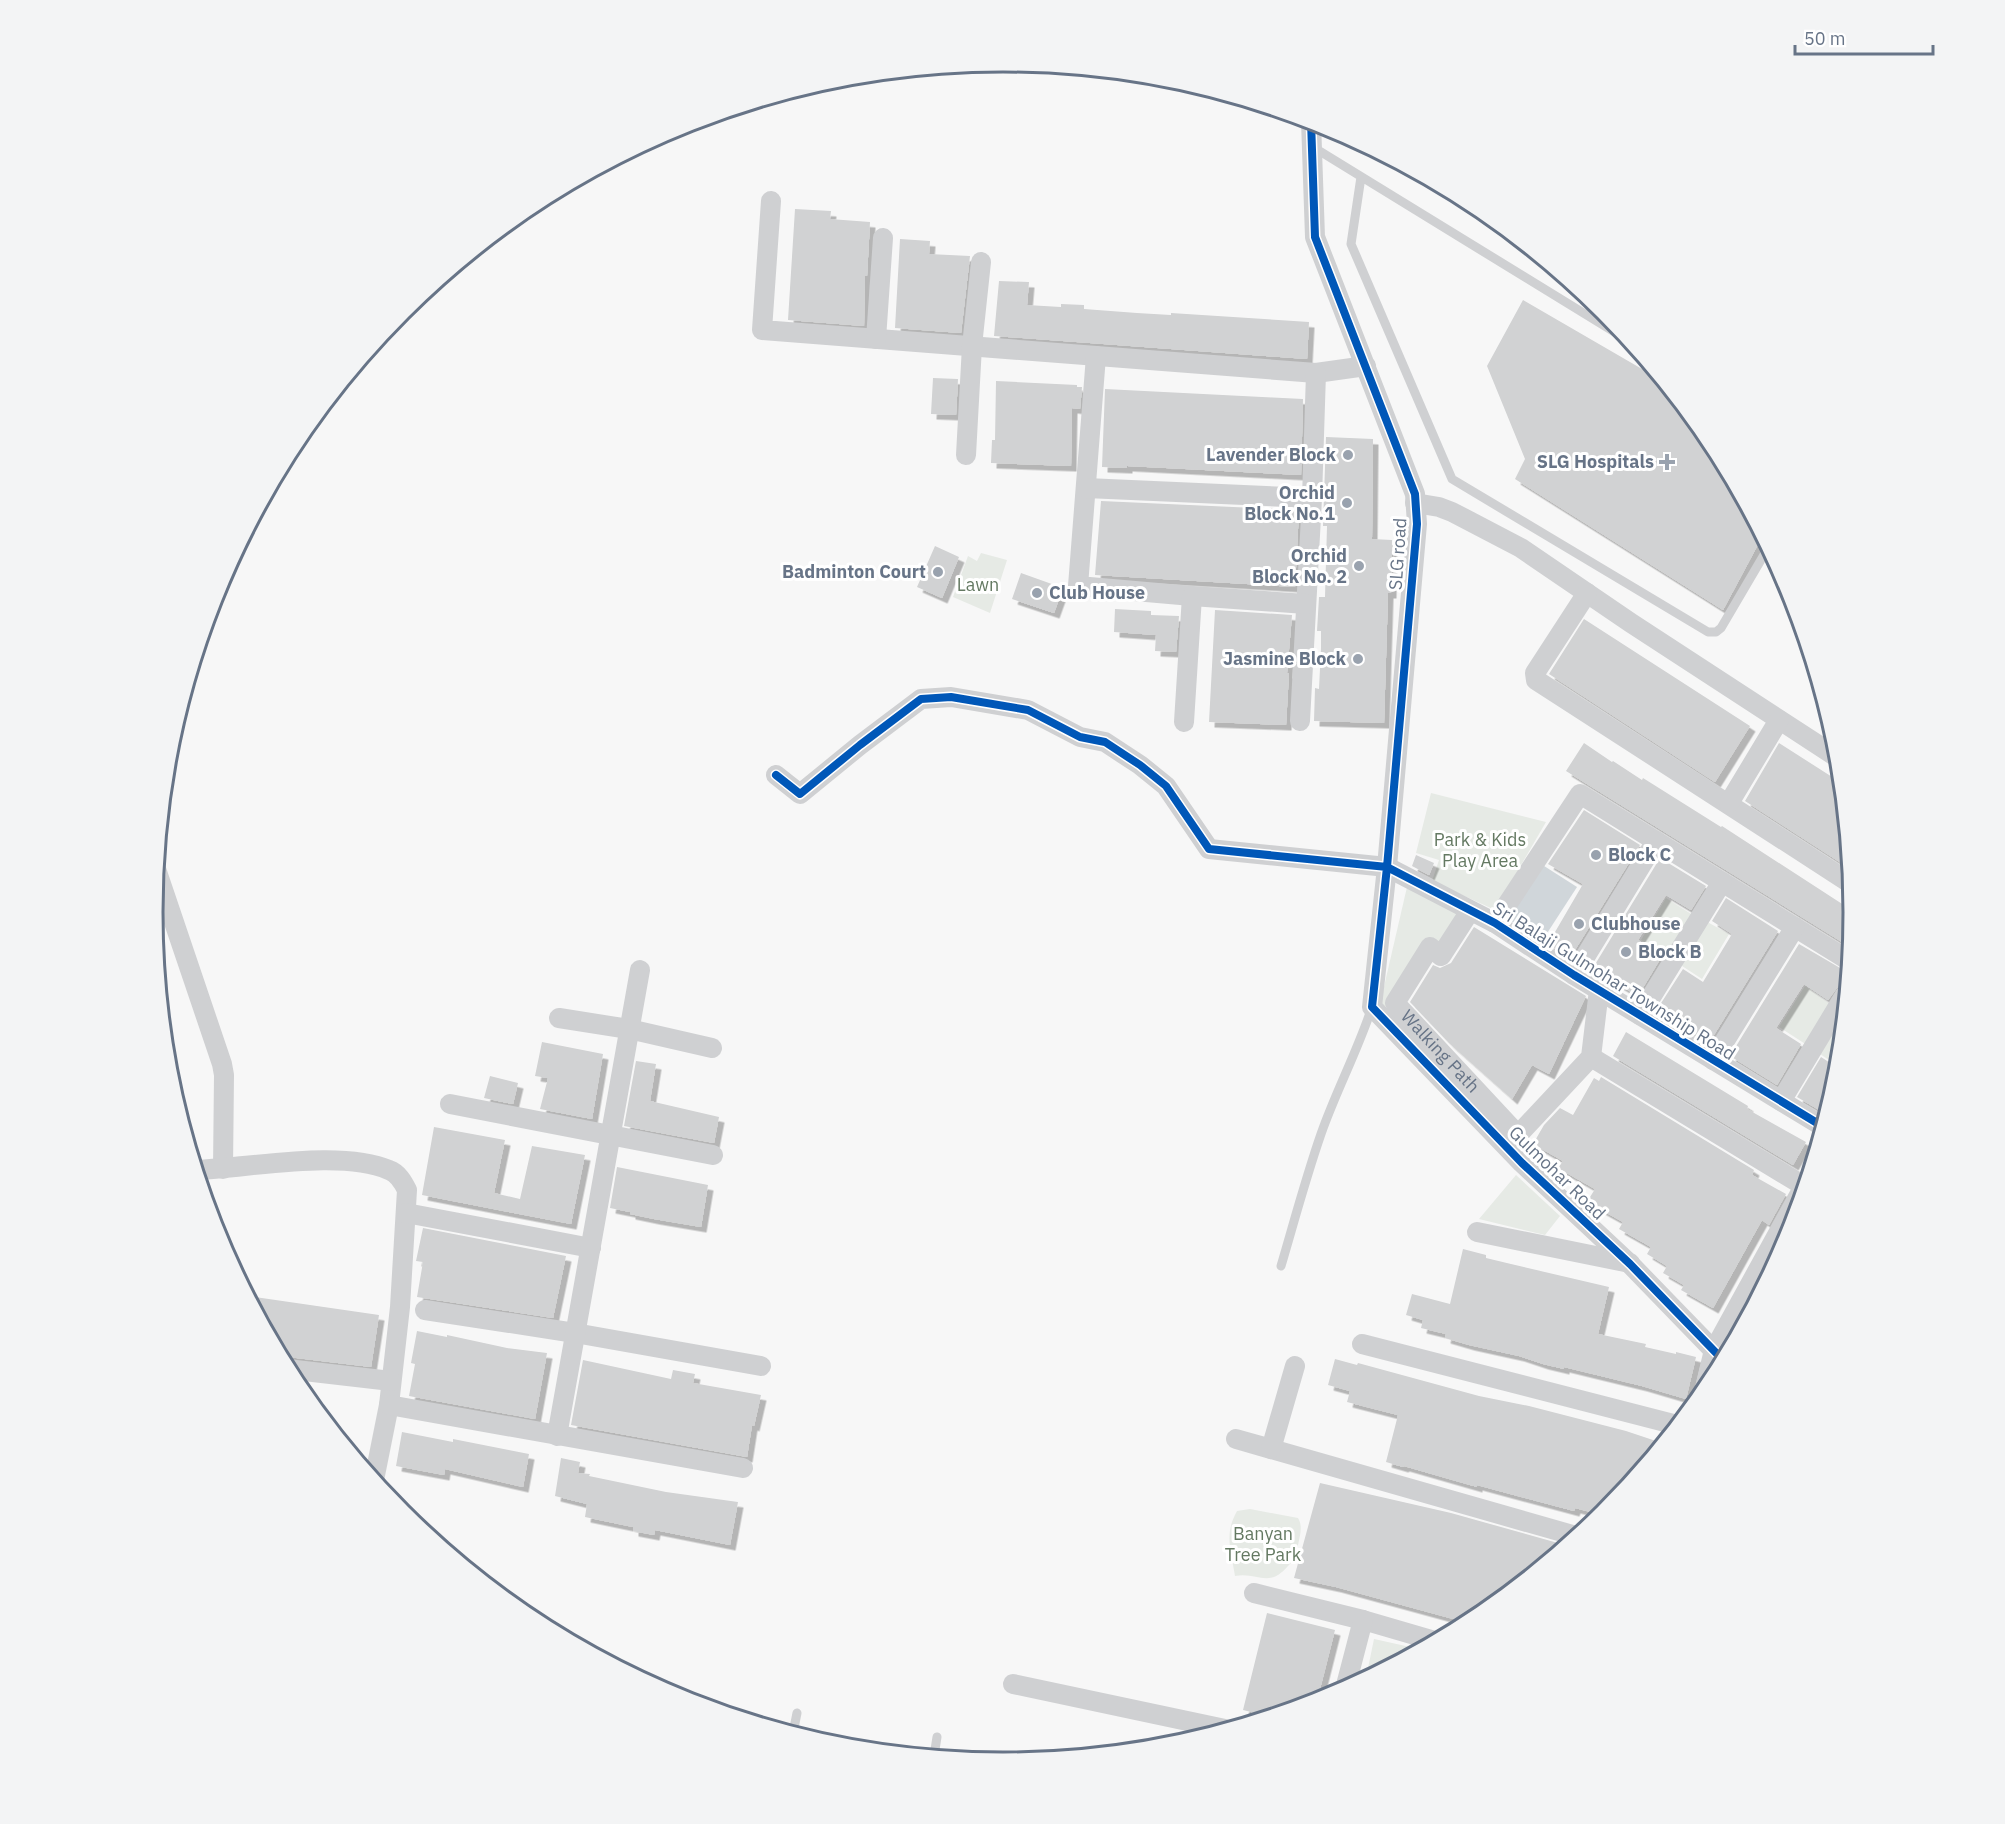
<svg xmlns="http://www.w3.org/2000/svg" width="2005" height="1824" font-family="'IBM Plex Sans',sans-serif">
  <defs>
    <filter id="shadow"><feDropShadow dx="5.5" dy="5.5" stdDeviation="0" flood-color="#0004"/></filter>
  </defs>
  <rect width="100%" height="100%" fill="#f7f7f7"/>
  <!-- green -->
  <path fill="#e6eae5" d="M981 553 1007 560 990 613 953 597 968 556 977 561Z
    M1431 793 1546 822 1495 910 1432 881 1439 860 1416 853Z
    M1407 887 1464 916 1389 1008 1380 1004Z
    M1666 898 1696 917 1671 959 1641 940Z
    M1702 919 1729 934 1702 979 1676 962Z
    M1805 986 1833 1006 1810 1047 1779 1027Z
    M1843 1010 1838 1066 1814 1050Z
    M1516 1175 1560 1216 1545 1235 1479 1219Z
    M1250 1509 1298 1518C1303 1526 1300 1535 1298 1545 1297 1555 1295 1559 1288 1566 1268 1589 1259 1572 1235 1576 1231 1551 1224 1534 1237 1511Z
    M1374 1639 1419 1649 1366 1678Z"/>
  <!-- water -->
  <path fill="#d0d6da" d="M1541 864 1577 887 1542 941 1506 918Z"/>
  <!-- building -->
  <path fill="#d1d2d3" filter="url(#shadow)" d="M795 209 831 211 830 219 870 222 867 276H865L864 326 788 320Z
    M900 239 930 241 929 254 970 256 961 333 895 328Z
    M999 281 1029 282 1027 305 1061 307V304L1084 305V309L1137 313 1171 315V313L1309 322 1307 359 994 336Z
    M1523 300 1661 380 1710 440 1762 537 1723 610 1515 479 1525 459 1487 366Z
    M933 378 958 379 956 415 931 414Z
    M996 381 1077 385V387H1082L1080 409 1072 408 1071 466 991 463 992 440H995Z
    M1105 389 1303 399 1301 475 1127 466V468L1102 467Z
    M1326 437 1373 439 1372 539 1392 540 1391 593H1388L1384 723 1314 721 1315 688 1319 689 1321 648V631H1317L1319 597H1325L1327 526H1323Z
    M1101 501 1299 510 1295 587 1095 575Z
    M935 546 959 557 942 598 917 587Z
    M1021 573 1063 588 1054 613 1012 599Z
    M1115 609 1151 611V615L1179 616 1176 652 1155 651 1156 635 1114 632Z
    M1215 610 1292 615 1287 673H1289L1286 725 1209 722Z
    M1584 619 1750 726 1715 782 1549 674Z
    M1584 743 1612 762 1613 761 1642 780 1643 778 1721 827 1722 826 1853 911 1850 947 1566 771Z
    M1779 743 1840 782 1849 868 1745 801Z
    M1584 810 1640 845 1570 958 1548 944 1583 884 1548 864Z
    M1416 855 1434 863 1429 875 1412 866Z
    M1660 858 1706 886 1691 910 1666 895 1638 940 1662 956 1638 996 1599 973 1598 975 1591 971Z
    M1726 898 1778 931 1709 1043 1656 1011 1683 969 1703 982 1732 934 1712 921Z
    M1474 927 1586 996 1549 1074 1532 1065 1512 1099 1449 1043 1410 1002 1433 965 1440 968 1451 963Z
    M1799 944 1847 972 1846 983 1839 985 1828 1000 1804 984 1776 1028 1801 1044 1777 1085 1730 1056Z
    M1626 1032 1748 1106 1747 1109 1806 1142 1793 1165 1613 1056Z
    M542 1042 603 1054 592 1119 540 1109 548 1078 535 1076Z
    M1821 1057 1838 1068 1837 1078 1826 1114 1797 1097Z
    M636 1061 656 1064 650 1101 719 1117 714 1143 624 1126Z
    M490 1076 518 1083 513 1104 484 1098Z
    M1601 1077 1754 1170 1752 1175 1786 1194 1769 1225 1762 1220 1713 1308 1681 1290 1684 1285 1663 1273 1667 1266 1647 1254 1651 1247 1619 1229 1623 1222 1587 1202 1595 1189 1558 1168 1563 1161 1533 1144 1544 1125 1560 1108 1573 1115 1594 1078 1599 1081Z
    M434 1127 505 1140 494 1193 520 1199 532 1146 585 1155 571 1224 422 1195Z
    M617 1167 708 1185 701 1227 654 1219 630 1214V1212L610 1208Z
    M423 1228 566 1256 553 1318 417 1297 423 1262 416 1261Z
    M1463 1249 1486 1255V1258L1511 1264 1609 1287 1598 1334 1646 1344 1645 1347 1676 1354V1352L1696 1357 1686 1399 1642 1386 1564 1367V1369L1543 1364 1519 1356 1469 1345 1445 1338 1446 1334 1421 1328 1423 1320 1406 1315 1412 1294 1450 1304Z
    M248 1296 379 1315 371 1367 288 1357 281 1359Z
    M417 1331 447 1337V1335L507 1348 547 1353 535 1419 409 1396 415 1364 411 1363Z
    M1335 1359 1357 1365 1358 1363 1479 1396 1529 1406 1626 1431 1662 1443 1602 1515 1575 1508 1574 1511 1477 1485V1487L1404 1466 1403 1467 1386 1462 1398 1415 1347 1402 1350 1391 1328 1385Z
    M583 1360 671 1379 673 1370 695 1374 693 1383 761 1395 754 1426 752 1425 747 1457 571 1425Z
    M402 1432 453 1442V1439L529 1454 523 1487 445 1469 444 1475 396 1466Z
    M561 1458 580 1462 578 1473 590 1474 589 1476 666 1492 738 1502 730 1545 655 1530 654 1535 633 1531V1527L585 1517 587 1504 555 1496Z
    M1320 1483 1451 1513 1565 1545 1468 1623 1336 1587 1294 1578Z
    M1267 1613 1335 1630 1317 1701 1267 1716 1243 1710Z"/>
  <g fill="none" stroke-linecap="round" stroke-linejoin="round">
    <!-- lane -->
    <path stroke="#cfd0d2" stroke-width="9" d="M1313 147 1629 341
      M1361 177 1351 244 1452 479 1708 632H1716L1721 628 1768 548
      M1281 1266C1294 1222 1306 1177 1321 1134 1336 1091 1358 1050 1372 1007
      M793 1733 797 1713
      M934 1756 937 1737"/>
    <!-- street -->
    <g stroke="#cfd0d2" stroke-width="20">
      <path d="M1311 121 1315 237 1415 494 1417 524 1387 867 1372 1007 1522 1163 1630 1264 1723 1360"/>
      <path d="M771 201 762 330 1316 373 1366 366"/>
      <path d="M876 339 883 238"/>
      <path d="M1096 356 1078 586 1192 596"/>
      <path d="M966 455 972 346 981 262"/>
      <path d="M1086 488 1312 498 1316 373"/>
      <path d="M1415 503 1439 507 1452 512 1521 548 1631 623 1838 758"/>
      <path d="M1587 593 1535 673 1536 680 1850 883"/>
      <path d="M1300 721 1312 498"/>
      <path d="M1184 722 1192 596 1306 604"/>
      <path d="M776 775 800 794 860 745 921 699 951 697 1028 710 1080 737 1105 742 1140 765 1166 786 1209 849 1387 867 1495 923 1574 975 1822 1126"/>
      <path d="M1729 803 1779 720"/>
      <path d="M156 869 222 1064 224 1075 223 1169"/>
      <path id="s1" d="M1470 911 1441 956 1430 947 1395 1003 1518 1135"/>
      <path d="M1495 923 1580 794 1848 960"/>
      <path d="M1574 975 1656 841"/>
      <path d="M1640 1015 1722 882"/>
      <path d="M559 1018 629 1029 712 1048"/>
      <path d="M1591 1057 1804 1186"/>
      <path d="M1713 1060 1795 927"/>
      <path d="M1781 1101 1845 995"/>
      <path d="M450 1104 713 1155"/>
      <path d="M1511 1145 1518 1135 1591 1057 1599 990"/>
      <path d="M196 1170C250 1168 341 1149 389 1170 398 1173 403 1182 407 1190L400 1307 389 1405 374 1480"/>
      <path d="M406 1213 591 1248"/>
      <path d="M1477 1232 1630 1263"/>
      <path d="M425 1310 575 1333 761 1366"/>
      <path d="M1362 1344 1677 1425"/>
      <path d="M287 1369 391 1381"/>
      <path d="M1704 1392 1714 1350 1803 1188"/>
      <path d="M389 1405 743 1468"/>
      <path d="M557 1436 640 970"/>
      <path d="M1236 1439 1576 1536"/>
      <path d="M1271 1449 1295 1366"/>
      <path d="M1254 1593 1363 1620 1435 1641"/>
      <path d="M1013 1684 1225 1729"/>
      <path d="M1345 1689 1363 1620"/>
    </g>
    <defs>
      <path id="cycleway" d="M1311 121 1315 237 1415 494 1417 524 1387 867 1372 1007 1522 1163 1630 1264 1723 1360
        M776 775 800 794 860 745 921 699 951 697 1028 710 1080 737 1105 742 1140 765 1166 786 1209 849 1387 867 1495 923 1574 975 1822 1126"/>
    </defs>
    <!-- cycleway casing -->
    <use href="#cycleway" stroke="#fff" stroke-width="11"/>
    <!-- cycleway -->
    <use href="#cycleway" stroke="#0057b8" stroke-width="8"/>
  </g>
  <!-- markers -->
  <g fill="#99a2ae" stroke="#fff" stroke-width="2">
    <circle cx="1348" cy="455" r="6"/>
    <path d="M1664 453h6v6h6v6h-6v6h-6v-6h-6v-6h6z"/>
    <circle cx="1347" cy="503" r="6"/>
    <circle cx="1359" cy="566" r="6"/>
    <circle cx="938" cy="572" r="6"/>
    <circle cx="1037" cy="593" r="6"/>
    <circle cx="1358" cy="659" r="6"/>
    <circle cx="1596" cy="855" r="6"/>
    <circle cx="1579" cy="924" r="6"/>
    <circle cx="1626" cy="952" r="6"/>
  </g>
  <g text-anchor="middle" stroke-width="6" stroke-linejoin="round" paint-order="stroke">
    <!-- poi labels -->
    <g font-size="18" font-weight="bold" fill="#677487" stroke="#fff" text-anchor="end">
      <text x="1336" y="461">Lavender Block</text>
      <text x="1654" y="468">SLG Hospitals</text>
      <text x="1335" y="499">Orchid<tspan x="1335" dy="21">Block No.1</tspan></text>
      <text x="1347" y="562">Orchid<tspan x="1347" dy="21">Block No. 2</tspan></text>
      <text x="926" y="578">Badminton Court</text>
      <text x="1049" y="599" text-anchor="start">Club House</text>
      <text x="1346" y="665">Jasmine Block</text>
      <text x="1608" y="861" text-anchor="start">Block C</text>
      <text x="1591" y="930" text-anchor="start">Clubhouse</text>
      <text x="1638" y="958" text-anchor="start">Block B</text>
    </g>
    <!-- street labels -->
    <g font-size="18" fill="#677487" stroke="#fff">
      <text transform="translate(1398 554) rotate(-86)" y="6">SLG road</text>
      <text transform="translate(1614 981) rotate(32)" y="6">Sri Balaji Gulmohar Township Road</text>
      <text dy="6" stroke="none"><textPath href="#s1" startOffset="200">Walking Path</textPath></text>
      <text transform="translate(1557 1173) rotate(44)" y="6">Gulmohar Road</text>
    </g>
    <!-- park labels -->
    <g font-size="18" fill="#647962" stroke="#fff">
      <text x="978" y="591">Lawn</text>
      <text x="1480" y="846">Park &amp; Kids<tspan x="1480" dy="21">Play Area</tspan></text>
      <text x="1263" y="1540">Banyan<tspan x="1263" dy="21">Tree Park</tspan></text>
    </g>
  </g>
  <!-- crop -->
  <path d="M0 0H2005V1824H0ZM163 912a840 840 0 1 1 1680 0a840 840 0 1 1-1680 0Z" fill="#f3f4f5" fill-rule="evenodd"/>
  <path fill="none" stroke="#677487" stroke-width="3" d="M163 912a840 840 0 1 1 1680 0a840 840 0 1 1-1680 0Z"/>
  <!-- scale -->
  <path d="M1795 45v9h138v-9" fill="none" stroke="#677487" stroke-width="3"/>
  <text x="1804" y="45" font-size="18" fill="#677487" stroke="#ffffff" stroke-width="4.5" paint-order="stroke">50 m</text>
</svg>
